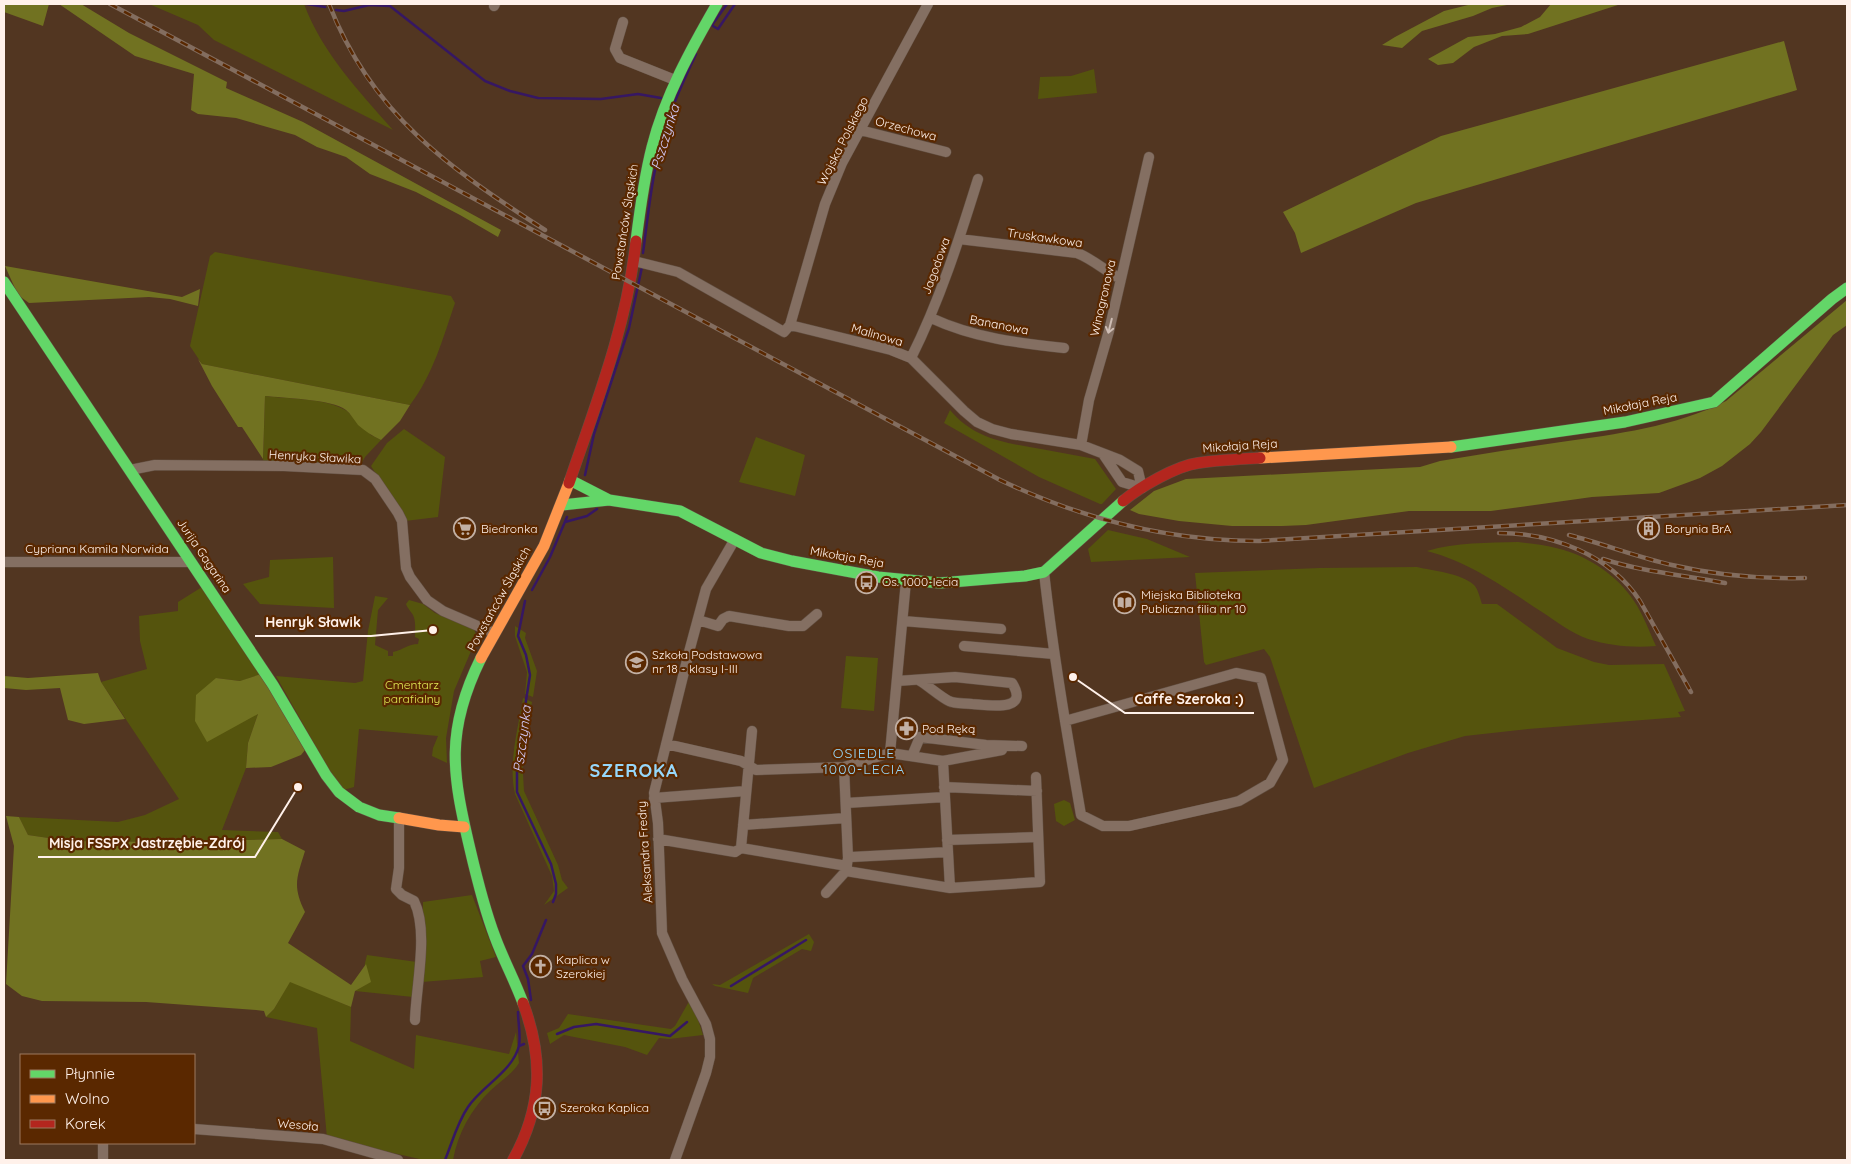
<svg xmlns="http://www.w3.org/2000/svg" width="1851" height="1164" font-family="Quicksand,sans-serif">
  <rect width="100%" height="100%" fill="#523621"/>
  <!-- green -->
  <path fill="#55540d" d="M149 4H304C323 54 358 90 393 130L214 40 198 25Z
    M1094 69 1097 93 1038 99 1040 77 1071 76Z
    M215 252 451 296 455 303C443 338 433 375 410 405L202 364 190 346 210 256Z
    M265 396C289 399 326 398 347 411L371 435 381 440 365 457 360 466 263 463Z
    M950 410C974 439 1006 443 1041 449 1059 452 1077 456 1095 459L1116 489 1102 504H1100L1039 477 944 423Z
    M404 429 445 457 438 517 405 521 371 466 387 443Z
    M756 437 805 455 795 496 739 482Z
    M1108 530 1147 539 1190 557 1091 562 1088 549Z
    M1518 542C1531 544 1546 545 1560 549 1588 556 1618 576 1634 601 1643 614 1649 631 1656 646 1634 648 1610 646 1588 639 1571 633 1556 621 1542 612 1505 588 1470 562 1427 551 1456 542 1488 543 1518 542Z
    M333 557 334 608 260 604 243 584 269 577 270 560Z
    M1417 567C1433 571 1461 573 1474 585 1478 589 1480 598 1482 604H1497L1557 648 1594 662 1609 665 1664 664 1685 711 1678 712 1681 717 1528 729 1465 736 1408 753 1314 788 1270 657 1264 649 1206 665 1204 662 1195 573 1320 568Z
    M202 587 261 674 241 681 216 678 258 714 248 743 246 768 222 830 278 832 282 839 170 842 69 841 28 835 19 817 118 822 145 815 179 799 101 682 147 669 140 641 139 616 178 611V602Z
    M375 596 388 598 378 610 375 645 388 651V656H393V652C403 650 408 644 418 644L419 639 415 637C415 630 416 621 413 615 410 610 408 609 406 604L409 600 423 604 435 613 474 629 477 637 454 691 446 738 447 763 432 756 433 748 438 736 359 729 354 787 343 790 334 779 276 676 355 683 363 681 368 631Z
    M515 626 526 633 525 638 537 671 533 697 525 694 527 672 515 636Z
    M846 656 878 658 874 711 841 708Z
    M523 698 532 702 522 757 524 791 558 865 562 880 568 888 544 905 554 891 552 876 515 794C508 763 518 729 523 698Z
    M1064 800 1070 803 1075 820 1064 826 1056 821 1054 804Z
    M472 895 496 957 480 961 483 977 422 982 423 902Z
    M809 934 814 942 811 951 802 949 753 978 748 993 715 986 712 984 720 985Z
    M367 955 417 962 413 997 355 991 370 982 365 964 364 967Z
    M290 981 351 1007 350 1041 414 1069 416 1035 509 1054 516 1032 519 1063C512 1074 501 1081 491 1090 471 1109 458 1133 453 1160H424L327 1138 317 1028 266 1017 274 1009Z
    M691 998 703 1035 669 1039 659 1038 647 1055 625 1047 564 1035 550 1044 547 1033 559 1028 568 1014 671 1029 675 1026Z"/>
  <!-- forest -->
  <path fill="#717221" d="M4 4H49L43 26 4 12Z
    M59 4H81L129 33 227 82 226 88 303 122 501 230 498 237 460 215 416 192 370 174 346 157 317 147 295 135 236 118 198 114 191 110 194 74 135 56Z
    M1472 4H1512L1492 8 1473 16 1422 31 1402 48 1382 45 1395 37 1444 11Z
    M1551 4H1621L1528 34 1502 36 1474 47 1453 63 1438 65 1428 59 1468 37 1495 34 1521 27 1540 17Z
    M1784 41 1797 90 1416 203 1301 253 1295 233 1283 212 1441 136Z
    M5 266 182 297 200 289 198 306 170 299 149 297 29 303 18 295Z
    M1847 300V325L1833 335 1761 432 1750 444 1722 466 1700 478 1659 493 1592 497 1491 511H1409L1306 525 1282 526H1232L1179 521 1139 514 1130 510 1154 491 1186 479 1420 467 1440 461C1480 454 1520 448 1561 442 1617 434 1674 427 1726 401Z
    M198 359 202 364 410 405 400 421 381 440C372 436 365 431 358 425 354 420 351 414 346 410 332 399 283 398 265 396L263 459 242 427H238L212 386Z
    M98 673 101 682 125 719 84 724 68 720 60 688 26 690 4 688V676L28 678Z
    M261 674 305 750 301 755 271 767 246 768 248 743 258 714 207 742 195 721 196 695 216 678 240 681Z
    M6 816 19 817 28 835 69 841 170 842 282 839 305 851C297 877 292 886 305 912L288 943 351 985 366 964 371 982 355 991 351 1007 290 982 274 1009 266 1017 264 1011 256 1010 146 1002 42 1001 22 996 6 984 14 846Z"/>
  <g fill="none" stroke-linecap="round" stroke-linejoin="round">
    <!-- stream -->
    <path stroke="#361763" stroke-width="2.5" d="M307 4 325 7
      M336 10 344 11 369 5 390 6 485 81 510 91 538 98 601 99 638 94 661 98
      M712 25 727 4
      M713 26 718 29 735 4
      M643 253C649 208 653 163 668 121 675 98 686 76 696 54
      M585 475 594 434 629 328 642 267
      M565 522 587 516 597 509
      M532 590 550 557 567 517
      M525 601 518 636 526 655 530 675 517 758V792L551 864 556 884V894L553 902
      M731 986 806 940
      M531 1000 528 979 523 966 532 954 546 920
      M557 1034 574 1027 596 1024 670 1036 687 1022
      M519 1046 524 1044
      M445 1160C452 1143 457 1123 468 1107 482 1086 512 1072 519 1046 521 1036 518 1022 518 1012"/>
    <defs>
      <path id="street" d="M494 6 495 4
        M623 22 615 49 620 58 675 80
        M860 130 946 152
        M959 239 1077 253C1093 259 1105 271 1121 279
        M634 261 678 272 784 332 790 325 891 350 911 358 964 411 977 422 992 429 1011 434 1081 445 1120 460 1138 471 1142 488 1122 482 1103 454
        M931 318C974 338 1018 343 1064 348
        M790 325 825 204 842 163 928 4
        M911 358C940 300 959 240 978 179
        M1081 445 1089 400 1109 331 1149 157
        M130 470 155 465 284 466 363 470 375 479 398 513 402 521 406 568 410 577 427 600 443 611 494 633
        M4 562H190
        M1044 572C1053 653 1067 734 1081 815L1103 826H1129L1227 804 1239 801 1270 783 1283 760 1261 678 1236 673 1065 721
        M698 620 718 626 723 619 729 616 789 626H803L817 614
        M903 621 1001 629
        M964 646 1054 654
        M897 681 955 677 1012 683C1031 713 987 705 972 704 965 703 955 704 949 701 942 698 927 685 920 681
        M666 744 741 761 756 770 844 767
        M912 756 920 737 986 745 1022 746
        M943 761 1002 750
        M944 787 1037 791
        M654 798 746 791
        M846 803 945 797
        M399 819V868L396 889 402 895 414 901C429 931 416 986 415 1020
        M743 825 846 818
        M658 839 735 852 741 848 847 866
        M947 840 1038 837
        M741 848 752 731
        M848 858 851 857 948 852
        M846 871 950 888 943 761 890 753
        M950 888 1040 882 1036 777
        M826 893 846 871 848 858 844 767 890 753 906 581
        M194 1129 323 1139 398 1160
        M103 1160V1143
        M675 1160 706 1073 710 1057V1039L706 1024 682 979 662 933 658 823 654 793 689 652 706 589 735 539"/>
      <path id="fast" d="M636 241C640 209 644 178 652 147 665 96 691 49 717 4
        M4 282 273 685 326 775 339 792 359 807 379 815 399 818
        M1451 447 1625 422 1714 402 1832 299 1847 288
        M570 480 609 500
        M562 505 609 500 680 511 761 553 792 561 878 577 940 583 1025 576 1044 572 1123 501
        M481 658C445 731 452 773 470 849 477 879 484 908 495 937 503 959 515 981 523 1003"/>
      <path id="slow" d="M1260 458 1451 447
        M481 658 544 546 569 483
        M399 818 439 825 464 827"/>
      <path id="jam" d="M569 483C596 404 627 325 636 241
        M1123 501C1140 487 1176 466 1198 463 1218 460 1239 459 1260 458
        M513 1160C542 1108 544 1059 523 1003"/>
    </defs>
    <!-- street casing -->
    <use href="#street" stroke="#614e40" stroke-width="11"/>
    <!-- fast casing -->
    <use href="#fast" stroke="#614e40" stroke-width="12"/>
    <!-- slow casing -->
    <use href="#slow" stroke="#614e40" stroke-width="12"/>
    <!-- jam casing -->
    <use href="#jam" stroke="#614e40" stroke-width="12"/>
    <!-- street -->
    <use href="#street" stroke="#846f62" stroke-width="10"/>
    <!-- fast -->
    <use href="#fast" stroke="#63d668" stroke-width="11"/>
    <!-- slow -->
    <use href="#slow" stroke="#ff974d" stroke-width="11"/>
    <!-- jam -->
    <use href="#jam" stroke="#b3261e" stroke-width="11"/>
    <defs>
      <path id="rail" d="M110 4 1000 480C1082 519 1168 541 1259 541L1847 505
        M329 4C372 115 449 168 545 230
        M1499 533C1553 533 1610 555 1640 601L1691 692
        M1569 535C1604 544 1637 557 1672 565 1715 575 1761 579 1805 578
        M1603 559C1643 572 1684 575 1725 583"/>
    </defs>
    <!-- rail casing -->
    <use href="#rail" stroke="#836d5f" stroke-width="4.5"/>
    <!-- rail -->
    <use href="#rail" stroke="#5a2800" stroke-width="2.5" stroke-dasharray="8" stroke-linecap="butt"/>
  </g>
  <!-- one-way arrows -->
  <defs><path id="oneway-shaft" d="M-6 0H5M1.5-3L5.5 0L1.5 3" fill="none" stroke-width="1.6" stroke-linecap="round" stroke-linejoin="round" transform="scale(1.25)"/></defs>
  <use stroke="#cebdb4" href="#oneway-shaft" transform="translate(1110 326) rotate(104)"/>
  <!-- icons -->
  <defs>
    <symbol id="supermarket-ring" viewBox="-11 -11 22 22"><circle r="9.5" fill="#5a2800" stroke="#c2b0a4" stroke-width="1.5"/><path d="M-6-5.5h2.5l.6 2H6L4.5 2H-2.5L-4.4-4H-6ZM-1.5 3.2a1.3 1.3 0 1 0 .1 0ZM3 3.2a1.3 1.3 0 1 0 .1 0Z" fill="#c2b0a4"/></symbol>
    <symbol id="building-ring" viewBox="-11 -11 22 22"><circle r="9.5" fill="#5a2800" stroke="#c2b0a4" stroke-width="1.5"/><path d="M-4-6H4V6H1V3H-1V6H-4ZM-2.5-4.3h1.7v1.8h-1.7ZM.8-4.3h1.7v1.8H.8ZM-2.5-1h1.7V.8h-1.7ZM.8-1h1.7V.8H.8Z" fill="#c2b0a4"/></symbol>
    <symbol id="bus-ring" viewBox="-11 -11 22 22"><circle r="9.5" fill="#5a2800" stroke="#c2b0a4" stroke-width="1.5"/><path d="M-5-6H5V4H4V6H2V4H-2V6H-4V4H-5ZM-3.5-4V0h7V-4ZM-3.5 1.2v1.5H-2V1.2ZM2 1.2v1.5H3.5V1.2Z" fill="#c2b0a4"/></symbol>
    <symbol id="library-ring" viewBox="-11 -11 22 22"><circle r="9.5" fill="#5a2800" stroke="#c2b0a4" stroke-width="1.5"/><path d="M-6-4Q-3-5.5-.7-3.5V5Q-3 3-6 4ZM6-4Q3-5.5 .7-3.5V5Q3 3 6 4Z" fill="#c2b0a4"/></symbol>
    <symbol id="school-ring" viewBox="-11 -11 22 22"><circle r="9.5" fill="#5a2800" stroke="#c2b0a4" stroke-width="1.5"/><path d="M0-5L7-2L0 1L-7-2ZM-4 1L0 2.5L4 1V4Q0 6-4 4Z" fill="#c2b0a4"/></symbol>
    <symbol id="pharmacy-ring" viewBox="-11 -11 22 22"><circle r="9.5" fill="#5a2800" stroke="#c2b0a4" stroke-width="1.5"/><path d="M-2-6h4v4h4v4h-4v4h-4v-4h-4v-4h4Z" fill="#c2b0a4"/></symbol>
    <symbol id="church-ring" viewBox="-11 -11 22 22"><circle r="9.5" fill="#5a2800" stroke="#c2b0a4" stroke-width="1.5"/><path d="M-1.2-6h2.4v3.5h3.3v2.4h-3.3V6h-2.4V-.1h-3.3v-2.4h3.3Z" fill="#c2b0a4"/></symbol>
  </defs>
  <g fill-rule="evenodd">
    <use href="#supermarket-ring" x="452" y="516" width="25" height="25"/>
    <use href="#building-ring" x="1636" y="516" width="25" height="25"/>
    <use href="#bus-ring" x="854" y="570" width="25" height="25"/>
    <use href="#library-ring" x="1112" y="590" width="25" height="25"/>
    <use href="#school-ring" x="624" y="650" width="25" height="25"/>
    <use href="#pharmacy-ring" x="894" y="716" width="25" height="25"/>
    <use href="#church-ring" x="528" y="954" width="25" height="25"/>
    <use href="#bus-ring" x="532" y="1096" width="25" height="25"/>
  </g>
  <g text-anchor="middle" stroke-width="4.5" stroke-linejoin="round" paint-order="stroke">
    <!-- street labels -->
    <g font-size="12" fill="#fff1ea" stroke="#5a2800">
      <text transform="translate(906 129) rotate(15)" y="4">Orzechowa</text>
      <text transform="translate(843 141) rotate(-63)" y="4">Wojska Polskiego</text>
      <text transform="translate(625 222) rotate(-81)" y="4">Powstańców Śląskich</text>
      <text transform="translate(1045 238) rotate(8)" y="4">Truskawkowa</text>
      <text transform="translate(936 266) rotate(-70)" y="4">Jagodowa</text>
      <text transform="translate(1103 298) rotate(-77)" y="4">Winogronowa</text>
      <text transform="translate(999 325) rotate(11)" y="4">Bananowa</text>
      <text transform="translate(877 335) rotate(16)" y="4">Malinowa</text>
      <text transform="translate(1640 404) rotate(-11)" y="4">Mikołaja Reja</text>
      <text transform="translate(1240 446) rotate(-4)" y="4">Mikołaja Reja</text>
      <text transform="translate(315 457) rotate(3)" y="4">Henryka Sławika</text>
      <text x="97" y="553">Cypriana Kamila Norwida</text>
      <text transform="translate(204 556) rotate(56)" y="4">Jurija Gagarina</text>
      <text transform="translate(847 557) rotate(10)" y="4">Mikołaja Reja</text>
      <text transform="translate(499 599) rotate(-61)" y="4">Powstańców Śląskich</text>
      <text transform="translate(645 852) rotate(-94)" y="4">Aleksandra Fredry</text>
      <text transform="translate(298 1125) rotate(5)" y="4">Wesoła</text>
    </g>
    <!-- poi labels -->
    <g font-size="12" fill="#fff1ea" stroke="#5a2800" text-anchor="start">
      <text x="481" y="533">Biedronka</text>
      <text x="1665" y="533">Borynia BrA</text>
      <text x="882" y="586">Os. 1000-lecia</text>
      <text x="1141" y="599">Miejska Biblioteka<tspan x="1141" dy="14">Publiczna filia nr 10</tspan></text>
      <text x="652" y="659">Szkoła Podstawowa<tspan x="652" dy="14">nr 18 - klasy I-III</tspan></text>
      <text x="922" y="733">Pod Ręką</text>
      <text x="556" y="964">Kaplica w<tspan x="556" dy="14">Szerokiej</tspan></text>
      <text x="560" y="1112">Szeroka Kaplica</text>
    </g>
    <!-- park labels -->
    <g font-size="12" fill="#e0e854" stroke="#5a2800">
      <text x="412" y="689">Cmentarz<tspan x="412" dy="14">parafialny</tspan></text>
    </g>
    <!-- water labels -->
    <g font-size="14" font-style="italic" fill="#d4ccfc" stroke="#5a2800">
      <text transform="translate(665 137) rotate(-73)" y="5">Pszczynka</text>
      <text transform="translate(522 739) rotate(-83)" y="5">Pszczynka</text>
    </g>
    <!-- neighbourhood labels -->
    <g font-size="14" letter-spacing="1" fill="#96d6f8" stroke="#5a2800">
      <text x="864" y="758">OSIEDLE<tspan x="864" dy="16">1000-LECIA</tspan></text>
    </g>
    <!-- district labels -->
    <g font-size="18" font-weight="bold" letter-spacing="1" fill="#96d6f8" stroke="#5a2800">
      <text x="634" y="777">SZEROKA</text>
    </g>
  </g>
  <!-- callouts -->
  <path fill="none" stroke="#fff1ea" stroke-width="2" d="M433 630L371 636H255M1073 677L1125 713H1254M298 787L255 857H38"/>
  <g fill="#fff1ea" stroke="#5a2800" stroke-width="2">
    <circle cx="433" cy="630" r="5"/>
    <circle cx="1073" cy="677" r="5"/>
    <circle cx="298" cy="787" r="5"/>
  </g>
  <g font-size="14" text-anchor="middle" font-weight="bold" fill="#fff1ea" stroke="#5a2800" stroke-width="4.5" stroke-linejoin="round" paint-order="stroke">
    <text x="313" y="627">Henryk Sławik</text>
    <text x="1189" y="704">Caffe Szeroka :)</text>
    <text x="147" y="848">Misja FSSPX Jastrzębie-Zdrój</text>
  </g>
  <!-- border -->
  <rect width="1851" height="1164" fill="none" stroke="#fff1ea" stroke-width="10"/>
  <!-- legend -->
  <rect x="20" y="1054" width="175" height="90" fill="#5a2800" stroke="#9c785e"/>
  <rect x="30" y="1070" width="25" height="8" fill="#63d668" stroke="#9c785e"/>
  <text x="65" y="1079" font-size="15" fill="#fff1ea">Płynnie</text>
  <rect x="30" y="1095" width="25" height="8" fill="#ff974d" stroke="#9c785e"/>
  <text x="65" y="1104" font-size="15" fill="#fff1ea">Wolno</text>
  <rect x="30" y="1120" width="25" height="8" fill="#b3261e" stroke="#9c785e"/>
  <text x="65" y="1129" font-size="15" fill="#fff1ea">Korek</text>
</svg>
